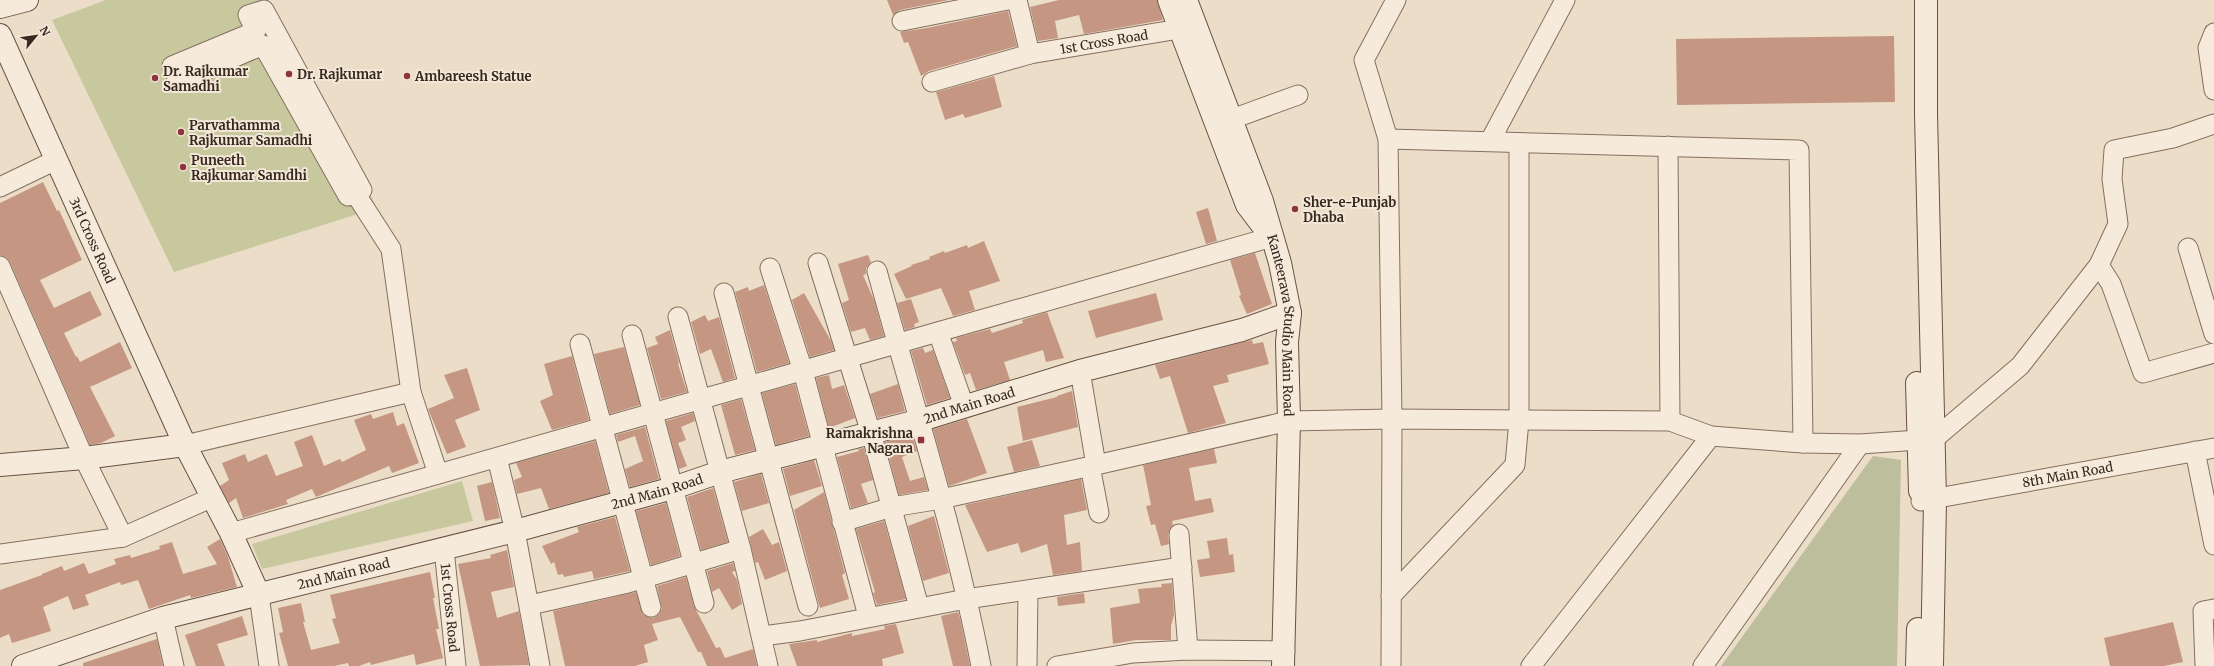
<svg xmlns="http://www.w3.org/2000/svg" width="2214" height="666" font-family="Merriweather,serif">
  <rect width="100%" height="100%" fill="#ebddc8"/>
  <!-- green -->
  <path fill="#c7c89d" d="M106 0H265L377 208 174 272 52 20Z
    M462 481 473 521 262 569 252 544Z"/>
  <!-- cemetery -->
  <path fill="#bdbe9b" d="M1873 456 1901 460 1897 666H1721Z"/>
  <!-- building -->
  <path fill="#c59782" d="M887 0H949L900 10 893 15Z
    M1059 0H1157L1163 20 1084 34 1079 15 1055 21 1058 38 1038 41 1030 7Z
    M1008 11 1017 46 929 71 921 76 908 42 904 43 900 32 927 28Z
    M1894 36 1895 102 1677 105 1676 39Z
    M994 76 1002 107 965 118 963 114 945 120 936 92Z
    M43 182 57 211 59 210 82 260 40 280 54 308 90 291 102 315 64 333 76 357 77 356 80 362 120 342 132 368 90 387 115 436 101 443 90 445 10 262 6 257 0 255V203Z
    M1208 208 1217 241 1206 244 1196 212Z
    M984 241 1000 281 969 291 975 310 953 316 941 288 906 299 894 274 912 266 911 265 930 259 929 257 944 251 945 253 967 245 968 248Z
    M1255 253 1272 304 1247 314 1239 296 1241 295 1230 260Z
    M868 255 871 262 866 268V274L863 275 874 300 884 336 870 340 865 328 851 332 842 303 849 300 838 264Z
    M764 285 789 363 757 372 735 292 748 287 749 291Z
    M804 293 831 341 834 350 810 357 792 300Z
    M1156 293 1163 320 1096 338 1088 311Z
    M911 299 919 322 914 324 915 327 905 330 897 303Z
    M1047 312 1064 358 1046 362 1043 350 1004 362 1010 380 976 390 970 373 965 375 953 342 957 341 956 338 990 329 992 333 1023 323 1022 320Z
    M705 315 708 321 719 317 735 378 723 382 711 349 700 354 691 322Z
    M670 330 679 363 678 364 687 392 661 399 647 348 658 344 655 337Z
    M1252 340 1253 344 1263 342 1269 364 1227 375 1229 382 1213 386 1226 423 1188 433 1170 376 1160 379 1155 365Z
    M624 347 640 405 610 414 594 354Z
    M923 348 925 353 933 350 950 398 927 405 911 351Z
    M572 356 589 420 552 430 540 401 553 395 544 364Z
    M467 368 480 410 455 420 466 447 447 454 428 409 454 398 444 375Z
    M829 375 832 389 844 385 855 418 829 428 816 378Z
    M795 384 809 436 776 445 762 393Z
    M898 384 905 411 878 418 870 394Z
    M1072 391 1078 427 1023 441 1017 407 1057 397V396Z
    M741 399 755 450 735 455 721 405Z
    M393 412 397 426 404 423 419 463 392 473 389 466 316 497 312 489 286 500 288 504 243 518 236 498 229 503 220 486 229 480 222 463 245 454 248 462 267 454 276 476 303 466 294 442 312 435 324 466 340 459 342 462 366 450 354 420 371 414 373 419Z
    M693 413 695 421 681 427 686 440 678 443 687 466 679 469 666 421Z
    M967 419 987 473 949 486 933 429Z
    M645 427 659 479 630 487 625 469 643 461 635 436 618 442 616 435Z
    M912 435 917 451 902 457 910 481 924 477 928 490 899 495 885 442Z
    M1032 440 1040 466 1014 472 1007 447Z
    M595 441 609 493 549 509 541 488 517 494 514 480 522 477 516 463Z
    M864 448 873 480 861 484 868 503 851 508 837 457 859 451 858 449Z
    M1214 449 1217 463 1189 468 1195 501 1211 498 1214 512 1172 521 1173 525 1168 534 1169 544 1161 546 1155 524 1151 525 1146 506 1151 505 1143 465Z
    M814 460 822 486 790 496 783 469Z
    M761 474 769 503 742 511 734 482Z
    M1081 479 1087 510 1064 515 1067 545 1080 542 1082 571 1053 575 1047 544 1021 553 1018 543 987 552 965 505Z
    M492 482 500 518 485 521 477 486Z
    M713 488 728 542 701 550 687 497Z
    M824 492 845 573 842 575 849 599 820 608 794 510Z
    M666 503 680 556 651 565 636 511Z
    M934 516 949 573 923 581 908 526Z
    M615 517 630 571 594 579 592 571 564 577 563 574 558 575 554 562 551 564 542 546 579 532 577 527Z
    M884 521 906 599 877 605 873 593 875 592 856 529Z
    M763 529 772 545 779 542 787 571 765 580 758 562 755 563 749 537Z
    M1227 538 1229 555 1233 554 1235 572 1200 577 1197 560 1210 558 1207 541Z
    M220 539 228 557 237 587 191 598 190 595 149 609 138 580 121 585 120 582 85 595 89 605 73 610 68 596 43 607 51 631 12 643 9 634 0 638V590L42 575V574L62 566 64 571 84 563 89 574 116 564 114 559 130 555 131 558 160 549 159 546 172 542 183 574 217 564 207 547Z
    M507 550 514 587 491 592 497 618 519 611 529 665 480 666 458 564 491 558 490 555Z
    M733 563 735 571 732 572 737 580 742 604 732 610 719 588 712 592 707 571Z
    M430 572 435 598H433L439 629H436L443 658 416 665 414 654 371 665 370 662 359 666H349L348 663 334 666H288L279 633 283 632 278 608 301 603 305 622H303L311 650 340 643 332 619 336 618 330 595Z
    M686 577 694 606 716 648 720 647 725 658 753 649 757 666H707L701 652H698L680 617 652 624 658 640 644 645 648 662 635 666H565L553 611 636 592 643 614 653 618 659 614 662 609 657 586Z
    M1172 583 1174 615 1171 626V640H1136L1113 644 1110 608 1140 603 1138 589 1162 587 1161 584Z
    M1084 593 1085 603 1058 606 1057 597Z
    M958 612 960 618 970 666H953L941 616Z
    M242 616 248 635 217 644 225 666H196L185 635Z
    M2173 622 2183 662 2164 666H2110L2104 638Z
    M896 624 904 653 882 659 883 666H797L789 644 817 640V642L852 633V636L885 629 884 626Z
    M157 639 163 666H83V663Z"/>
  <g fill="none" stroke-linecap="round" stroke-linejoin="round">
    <defs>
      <g id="street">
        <path d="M264 10 362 190 348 196 263 45 179 81 172 66 256 31 248 15Z"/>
        <path d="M902 21 1008 0"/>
        <path d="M2214 33 2208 48 2214 90"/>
        <path id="s1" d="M1030 54 1179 29"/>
        <path d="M932 82 1030 54 1017 0"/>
        <path d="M1232 119 1298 95"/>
        <path d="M1388 139 1799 150 1803 443"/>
        <path d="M1490 141 1565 0"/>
        <path d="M1668 146 1670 421"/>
        <path d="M0 187 56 160"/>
        <path d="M355 193 391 249 411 392"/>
        <path d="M2188 248 2214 334"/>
        <path d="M818 263 871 433 919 607"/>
        <path d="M2099 265 2111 284 2143 373 2214 353"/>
        <path d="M0 266 84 458 123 537 213 497"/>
        <path d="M770 268 803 371 868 616"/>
        <path d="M877 271C913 402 955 532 981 666"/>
        <path d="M724 293 808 606"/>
        <path d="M678 317 741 549 768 666"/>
        <path d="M938 332 964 406"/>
        <path d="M632 335 704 603"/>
        <path d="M580 344 651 607"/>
        <path d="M1080 371 1096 465 1289 421 1392 419 1670 421 1711 436 1803 443 1860 444 1934 439 2020 366 2099 265 2118 224 2112 179 2114 150 2173 138 2214 124"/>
        <path d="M185 445 411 392 438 474"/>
        <path d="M2195 451 2214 545"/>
        <path d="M497 458 515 531 540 666"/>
        <path d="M1090 466 1099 513"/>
        <path id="s2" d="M1921 501 2214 448"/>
        <path d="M842 522 892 507 941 499 1096 465"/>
        <path d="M231 533 1272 237"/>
        <path d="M1179 534 1188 650"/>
        <path id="s3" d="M444 549 456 666"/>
        <path d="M0 554 123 537"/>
        <path d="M259 595 269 666"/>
        <path d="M1391 596 1515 465 1519 420V143"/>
        <path d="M530 605 628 583 741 549"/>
        <path d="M163 618 174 666"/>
        <path d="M762 636 800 631 966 599 1182 567"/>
        <path d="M1027 666 1028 591"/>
        <path d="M1057 666 1133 653 1188 650 1285 651"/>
        <path d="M1391 666 1392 419 1388 139 1364 60 1396 0"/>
        <path d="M1531 666 1711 436"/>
        <path d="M1703 666 1860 444"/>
        <path d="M2205 666 2203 611 2214 609"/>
      </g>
      <g id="secondary">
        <path d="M1169 0 1247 205 1266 230"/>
        <path id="s4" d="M1186 0 1262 201 1280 263 1290 313 1287 342 1289 421 1283 666"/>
        <path d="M1926 0V114L1935 500 1932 666"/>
        <path d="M0 7 27 0"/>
        <path id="s5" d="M0 35 185 445"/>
        <path d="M1917 383 1920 491"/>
        <path d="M0 465 84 458 185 445 231 533 259 595"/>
        <path id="s6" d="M23 666 163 618 515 531 673 488 720 472 921 420 1080 371 1242 330 1290 313"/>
        <path d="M1917 666 1918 629"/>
      </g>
    </defs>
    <!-- street casing -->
    <use href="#street" stroke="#856f5f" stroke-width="21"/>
    <!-- secondary casing -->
    <use href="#secondary" stroke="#675142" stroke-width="24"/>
    <!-- street -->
    <use href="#street" stroke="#f6ebdb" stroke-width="19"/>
    <!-- secondary -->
    <use href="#secondary" stroke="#f6ebdb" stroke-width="22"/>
  </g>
  <!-- markers -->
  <g fill="#8f343f" stroke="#f3e8d7" stroke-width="1.5">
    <circle cx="289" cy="74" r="4"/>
    <circle cx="407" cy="76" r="4"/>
    <circle cx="155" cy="78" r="4"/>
    <circle cx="181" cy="132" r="4"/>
    <circle cx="183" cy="167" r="4"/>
    <circle cx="1295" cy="209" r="4"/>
    <rect x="917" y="436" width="8" height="8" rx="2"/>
  </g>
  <g text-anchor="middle" stroke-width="4" stroke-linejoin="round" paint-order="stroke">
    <!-- street labels -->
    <g font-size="13" fill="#372921" stroke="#f3e8d7">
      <text dy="5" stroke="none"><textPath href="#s1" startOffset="75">1st Cross Road</textPath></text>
      <text dy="5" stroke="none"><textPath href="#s5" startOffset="225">3rd Cross Road</textPath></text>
      <text dy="5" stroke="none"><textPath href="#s4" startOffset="342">Kanteerava Studio Main Road</textPath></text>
      <text dy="5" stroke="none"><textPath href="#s6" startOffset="982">2nd Main Road</textPath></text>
      <text dy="5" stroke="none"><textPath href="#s2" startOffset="149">8th Main Road</textPath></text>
      <text dy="5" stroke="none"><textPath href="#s6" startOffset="658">2nd Main Road</textPath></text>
      <text dy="5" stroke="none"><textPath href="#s6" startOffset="334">2nd Main Road</textPath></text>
      <text dy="5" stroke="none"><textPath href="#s3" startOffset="59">1st Cross Road</textPath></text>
    </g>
    <!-- poi labels -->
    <g font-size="13" font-weight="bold" fill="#372921" stroke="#f3e8d7" text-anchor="start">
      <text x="163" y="76">Dr. Rajkumar<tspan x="163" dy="15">Samadhi</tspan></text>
      <text x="297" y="79">Dr. Rajkumar</text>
      <text x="415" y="81">Ambareesh Statue</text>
      <text x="189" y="130">Parvathamma<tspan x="189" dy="15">Rajkumar Samadhi</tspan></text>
      <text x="191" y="165">Puneeth<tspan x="191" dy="15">Rajkumar Samdhi</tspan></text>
      <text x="1303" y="207">Sher-e-Punjab<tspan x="1303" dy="15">Dhaba</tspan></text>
      <text x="913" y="438" text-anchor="end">Ramakrishna<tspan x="913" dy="15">Nagara</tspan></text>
    </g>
  </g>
  <!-- north arrow -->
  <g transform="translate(36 36) rotate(61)" stroke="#f3e8d7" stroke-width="3" paint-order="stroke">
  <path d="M0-3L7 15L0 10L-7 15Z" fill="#372921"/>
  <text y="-6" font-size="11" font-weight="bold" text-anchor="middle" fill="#372921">N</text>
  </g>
</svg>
